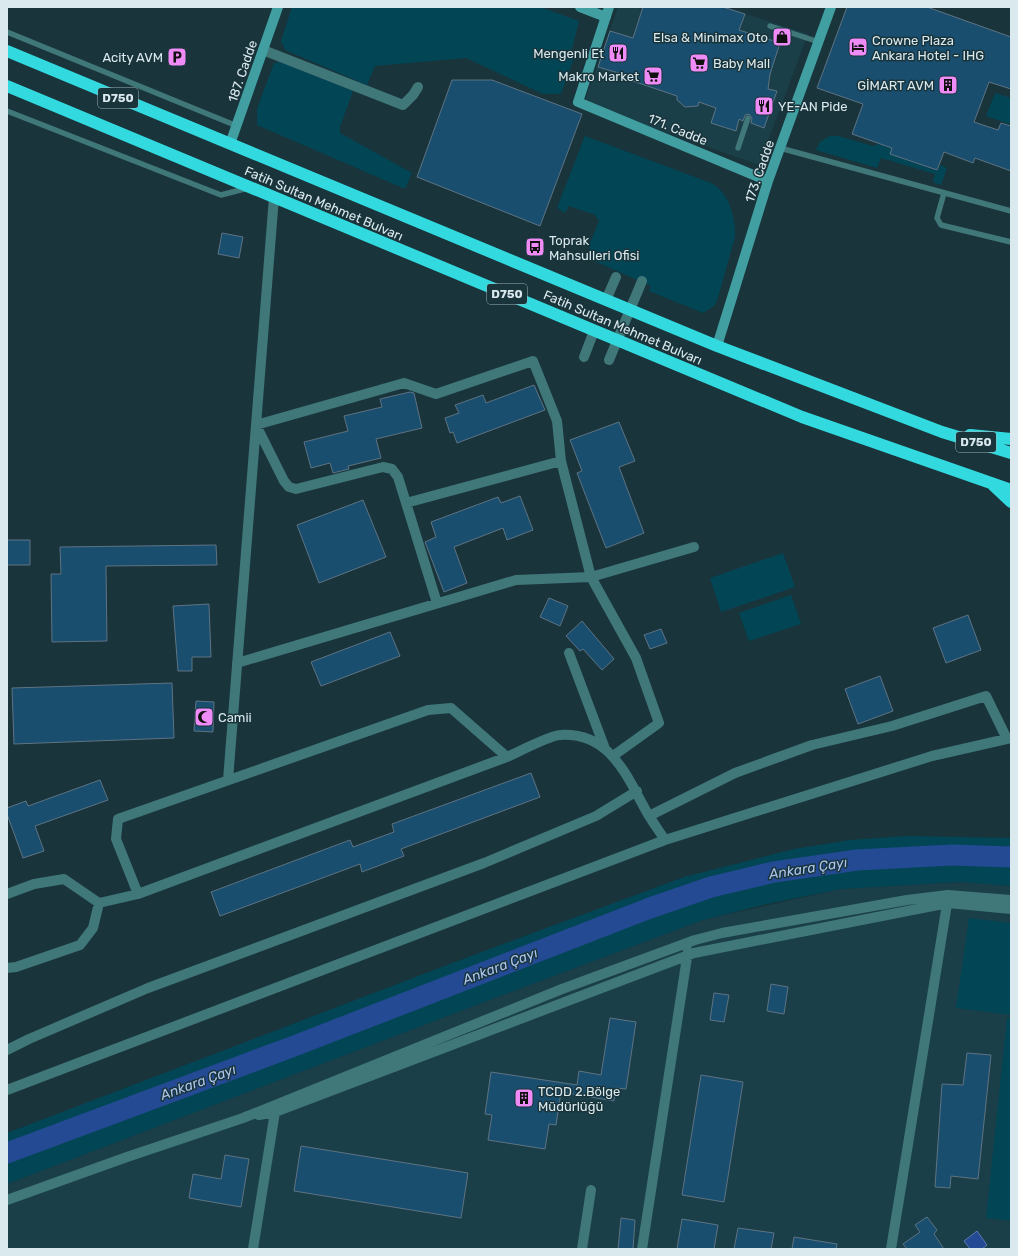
<svg xmlns="http://www.w3.org/2000/svg" width="1018" height="1256" font-family="Rubik,sans-serif">
  <rect width="100%" height="100%" fill="#19343b"/>
  <!-- built -->
  <path fill="#1b3f49" d="M618 7H724L808 34 759 165 584 103Z
    M961 882 1011 886V1249H7V1184L495 998 703 920 841 889Z"/>
  <!-- green -->
  <path fill="#024656" d="M292 7H540L579 21 571 53 575 55 561 94H543L466 58 375 66 367 85 285 50 281 41Z
    M280 62 353 91 340 127V133L412 173 405 189 257 125V109L274 63Z
    M995 93 1011 98V118L1009 124 986 116Z
    M585 136 711 183C729 192 736 218 735 237L717 301 714 306 703 313 649 291 651 286 592 260 589 245 599 221 595 215 569 206 565 213 557 208Z
    M830 136H838L873 146 879 144 892 148 890 154 937 171 940 165 947 168 941 185 933 182 935 174 881 158 877 168 816 150 820 142Z
    M783 553 795 587 721 612 710 578Z
    M791 595 801 624 749 641 739 613Z
    M906 836 1011 838V886L961 882 841 889 767 904 703 920 495 998 7 1184V1133L455 962 684 877 794 849 850 840Z
    M969 918 1011 923V1015L956 1008Z
    M1007 1018H1011V1221L986 1218Z"/>
  <!-- water -->
  <path fill="#234a93" stroke="#5a7aae" d="M977 1231 987 1245 982 1249H970L964 1241Z"/>
  <g fill="none" stroke-linecap="round" stroke-linejoin="round">
    <!-- river -->
    <path stroke="#234a93" stroke-width="21" d="M7 1153 289 1048 650 908 711 887 774 872 857 860 952 855 1011 857"/>
  </g>
  <!-- building -->
  <path fill="#194e6e" stroke="#5e7383" d="M643 7H723L745 14 739 30 780 43 770 74 768 89 777 91 764 128 751 123 752 118 749 114 745 115 743 121 739 119 736 131 711 123 716 108 699 102 698 106 685 107 677 100V96L621 77 622 74 598 67 610 31 633 38Z
    M847 7H927L1011 37V89L989 82 974 122 998 130 1001 123 1011 126V171L975 158 973 163 944 152 937 170 890 154 892 148 852 134 863 104 817 88Z
    M452 80H492L582 114 540 226 417 177Z
    M222 233 243 237 239 258 218 254Z
    M534 385 545 410 457 443 453 432 450 433 445 418 459 413 455 405 483 395 486 403Z
    M410 392 414 393 422 428 376 439 381 458 348 466 349 469 333 473 330 463 311 468 304 442 348 431 344 416 382 407 380 399Z
    M619 422 635 461 619 467 644 533 606 548 577 473 582 471 570 440Z
    M520 496 533 530 507 540 503 528 454 547 467 583 444 592 425 542 436 537 431 522 498 497 501 503Z
    M363 500 386 557 319 583 297 525Z
    M7 540H30V565H7Z
    M216 545 217 565 106 566 107 641 52 642 51 574H61L60 547Z
    M549 598 568 606 560 626 540 617Z
    M209 604 211 657H192V671H178L173 606Z
    M968 615 981 650 946 663 933 628Z
    M582 621 614 659 602 670 583 649 580 651 566 636Z
    M661 629 667 643 650 649 644 635Z
    M390 632 400 656 321 686 311 662Z
    M880 676 893 711 858 724 845 689Z
    M172 683 174 738 14 744 12 688Z
    M196 701 214 702 213 732 194 731Z
    M531 773 540 797 401 849 404 856 362 872 360 864 220 916 211 892 350 840 353 847 394 832 392 824Z
    M100 780 108 800 35 826 44 851 23 858 7 814V808L26 801 28 806Z
    M771 984 788 987 784 1014 767 1011Z
    M714 993 729 995 724 1022 710 1020Z
    M610 1018 636 1022 626 1089 616 1088 614 1101 561 1092 556 1125 549 1124 545 1149 488 1140 492 1115 485 1114 491 1072 577 1085 579 1071 601 1075Z
    M967 1053 991 1055 978 1179 951 1176 950 1188 935 1187 942 1084 963 1085Z
    M701 1075 743 1082 724 1202 682 1195Z
    M301 1146 468 1173 461 1218 294 1191Z
    M225 1155 249 1159 241 1207 189 1198 193 1174 221 1179Z
    M927 1217 937 1230 934 1234 944 1249H907L903 1244 920 1232 915 1225Z
    M621 1218 635 1220 633 1249H618Z
    M682 1219 718 1225 714 1249H677Z
    M738 1228 774 1233 771 1249H734Z
    M794 1237 837 1244 836 1249H792Z"/>
  <g fill="none" stroke-linecap="round" stroke-linejoin="round">
    <!-- lane -->
    <path stroke="#407779" stroke-width="5.5" d="M770 26 819 42
      M7 32 237 126
      M7 111 221 195 248 188
      M738 148 748 118
      M780 148 1011 211
      M944 193 937 218 941 225 1011 242"/>
    <!-- street -->
    <path stroke="#407779" stroke-width="10" d="M263 50 403 105 413 95 418 87
      M606 300 616 277
      M584 357 594 331
      M609 360 642 281
      M256 425 404 383 436 394 533 361 557 421 561 461 591 577 636 658 659 723 613 756
      M256 425 284 481 289 487 296 489 383 467 392 469 398 477 437 603
      M406 503 561 461
      M569 653 604 746
      M237 663 516 580 591 577 694 547
      M228 780 274 197
      M649 816 735 773 812 745 892 726 986 696 1007 739
      M7 894 34 884 64 879 99 903 138 894 507 757C518 752 551 735 560 735 608 732 625 772 644 807 650 819 658 829 665 840
      M138 894 116 839 118 819 428 710 451 708 507 757
      M7 968 16 967 80 945 93 928 99 903
      M7 1050 29 1039 148 988 484 863 596 816 637 791
      M7 1090 665 840 932 756 1011 738
      M259 1115 275 1112 694 953 948 903 1011 909
      M7 1200 127 1157 243 1118 562 989 695 940 722 933 907 900 948 895 1011 900
      M253 1249 275 1112 274 1106
      M582 1249 591 1190
      M642 1249 688 951
      M891 1249 948 898"/>
    <!-- secondary -->
    <path stroke="#419fa2" stroke-width="10" d="M580 7 606 17
      M609 7 578 102 768 181
      M230 144 278 7
      M717 346 768 181 831 7"/>
    <!-- highway -->
    <path stroke="#32dadf" stroke-width="12" d="M7 51 717 346 942 432 1011 453
      M7 86 802 417 1011 490
      M970 435 1011 439
      M994 486 1011 502"/>
  </g>
  <!-- icons -->
  <defs>
    <symbol id="shop-square" viewBox="-11 -11 22 22"><rect x="-9" y="-9" width="18" height="18" rx="4" fill="#ef8bf6" stroke="#19343b"/><path d="M-5-2.5h2.3a2.7 3.5 0 0 1 5.4 0H5L5.5 6h-11ZM-1.5-2.5h3a1.5 2.3 0 0 0-3 0Z" fill="#111"/></symbol>
    <symbol id="hotel-square" viewBox="-11 -11 22 22"><rect x="-9" y="-9" width="18" height="18" rx="4" fill="#ef8bf6" stroke="#19343b"/><path d="M-6-4.5h1.5V1H6V5H4.5V3h-9V5H-6ZM-4 0a1.8 1.8 0 1 1 3.6 0ZM.5 0V-2.5h3Q6-2.5 6 0Z" fill="#111"/></symbol>
    <symbol id="restaurant-square" viewBox="-11 -11 22 22"><rect x="-9" y="-9" width="18" height="18" rx="4" fill="#ef8bf6" stroke="#19343b"/><path d="M-5-6h1v4h1v-4h1v4h1v-4h1v5L-1.5 .5V6h-2V.5L-5-1ZM5-6V6H3V1.5H1.5Q1.5-4 5-6Z" fill="#111"/></symbol>
    <symbol id="parking-square" viewBox="-11 -11 22 22"><rect x="-9" y="-9" width="18" height="18" rx="4" fill="#ef8bf6" stroke="#19343b"/><path d="M-3.5-5.5H1a3.5 3.5 0 0 1 0 7H-1V5.5H-3.5ZM-1-3.4V-.6H.8a1.4 1.4 0 0 0 0-2.8Z" fill="#111"/></symbol>
    <symbol id="supermarket-square" viewBox="-11 -11 22 22"><rect x="-9" y="-9" width="18" height="18" rx="4" fill="#ef8bf6" stroke="#19343b"/><path d="M-6-5.5h2.5l.6 2H6L4.5 2H-2.5L-4.4-4H-6ZM-1.5 3.2a1.3 1.3 0 1 0 .1 0ZM3 3.2a1.3 1.3 0 1 0 .1 0Z" fill="#111"/></symbol>
    <symbol id="building-square" viewBox="-11 -11 22 22"><rect x="-9" y="-9" width="18" height="18" rx="4" fill="#ef8bf6" stroke="#19343b"/><path d="M-4-6H4V6H1V3H-1V6H-4ZM-2.5-4.3h1.7v1.8h-1.7ZM.8-4.3h1.7v1.8H.8ZM-2.5-1h1.7V.8h-1.7ZM.8-1h1.7V.8H.8Z" fill="#111"/></symbol>
    <symbol id="bus-square" viewBox="-11 -11 22 22"><rect x="-9" y="-9" width="18" height="18" rx="4" fill="#ef8bf6" stroke="#19343b"/><path d="M-5-6H5V4H4V6H2V4H-2V6H-4V4H-5ZM-3.5-4V0h7V-4ZM-3.5 1.2v1.5H-2V1.2ZM2 1.2v1.5H3.5V1.2Z" fill="#111"/></symbol>
    <symbol id="mosque-square" viewBox="-11 -11 22 22"><rect x="-9" y="-9" width="18" height="18" rx="4" fill="#ef8bf6" stroke="#19343b"/><path d="M3.5-4.9A6 6 0 1 0 3.5 4.9A5 5 0 1 1 3.5-4.9Z" fill="#111"/></symbol>
  </defs>
  <g fill-rule="evenodd">
    <use href="#shop-square" x="771" y="26" width="22" height="22"/>
    <use href="#hotel-square" x="847" y="36" width="22" height="22"/>
    <use href="#restaurant-square" x="607" y="42" width="22" height="22"/>
    <use href="#parking-square" x="166" y="46" width="22" height="22"/>
    <use href="#supermarket-square" x="688" y="52" width="22" height="22"/>
    <use href="#supermarket-square" x="642" y="65" width="22" height="22"/>
    <use href="#building-square" x="937" y="74" width="22" height="22"/>
    <use href="#restaurant-square" x="753" y="95" width="22" height="22"/>
    <use href="#bus-square" x="524" y="236" width="22" height="22"/>
    <use href="#mosque-square" x="193" y="706" width="22" height="22"/>
    <use href="#building-square" x="513" y="1087" width="22" height="22"/>
  </g>
  <g text-anchor="middle" stroke-width="3" stroke-linejoin="round" paint-order="stroke">
    <!-- shield labels -->
    <g fill="#19343b" stroke="#a0b3b8" stroke-width="1">
      <rect x="98" y="88" width="40" height="20" rx="3"/>
      <rect x="487" y="284" width="40" height="20" rx="3"/>
      <rect x="956" y="432" width="40" height="20" rx="3"/>
    </g>
    <g font-size="12" font-weight="bold" fill="#dae9ee">
      <text x="118" y="102">D750</text>
      <text x="507" y="298">D750</text>
      <text x="976" y="446">D750</text>
    </g>
    <!-- poi labels -->
    <g font-size="13" fill="#dae9ee" stroke="#19343b" text-anchor="start">
      <text x="768" y="42" text-anchor="end">Elsa &amp; Minimax Oto</text>
      <text x="872" y="45">Crowne Plaza<tspan x="872" dy="15">Ankara Hotel - IHG</tspan></text>
      <text x="604" y="58" text-anchor="end">Mengenli Et</text>
      <text x="163" y="62" text-anchor="end">Acity AVM</text>
      <text x="713" y="68">Baby Mall</text>
      <text x="639" y="81" text-anchor="end">Makro Market</text>
      <text x="934" y="90" text-anchor="end">GİMART AVM</text>
      <text x="778" y="111">YE-AN Pide</text>
      <text x="549" y="245">Toprak<tspan x="549" dy="15">Mahsulleri Ofisi</tspan></text>
      <text x="218" y="722">Camii</text>
      <text x="538" y="1096">TCDD 2.Bölge<tspan x="538" dy="15">Müdürlüğü</tspan></text>
    </g>
    <!-- street labels -->
    <g font-size="13" fill="#dae9ee" stroke="#19343b">
      <text transform="translate(242 71) rotate(-71)" y="5">187. Cadde</text>
      <text transform="translate(678 129) rotate(22)" y="5">171. Cadde</text>
      <text transform="translate(759 171) rotate(-71)" y="5">173. Cadde</text>
      <text transform="translate(324 203) rotate(23)" y="5">Fatih Sultan Mehmet Bulvarı</text>
      <text transform="translate(623 327) rotate(23)" y="5">Fatih Sultan Mehmet Bulvarı</text>
    </g>
    <!-- water labels -->
    <g font-size="14" font-style="italic" fill="#adc4ed" stroke="#19343b">
      <text transform="translate(808 868) rotate(-9)" y="5">Ankara Çayı</text>
      <text transform="translate(500 966) rotate(-21)" y="5">Ankara Çayı</text>
      <text transform="translate(198 1082) rotate(-20)" y="5">Ankara Çayı</text>
    </g>
  </g>
  <!-- border -->
  <rect width="1018" height="1256" fill="none" stroke="#dae9ee" stroke-width="16"/>
</svg>
